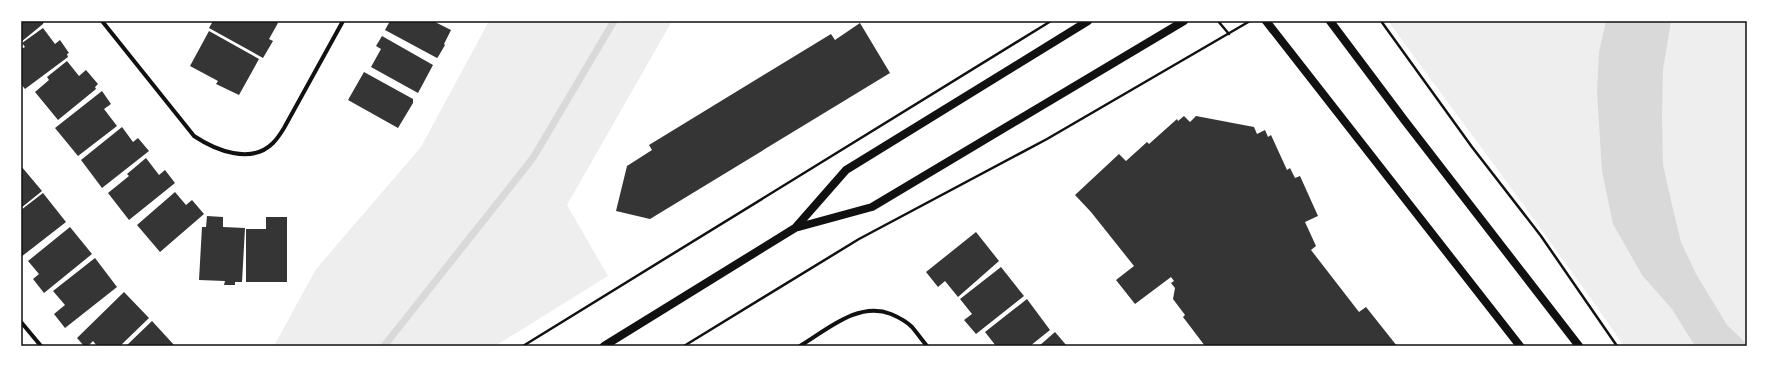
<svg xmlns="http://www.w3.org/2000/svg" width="1768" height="367" font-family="'Sofia Sans Condensed',sans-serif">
  <rect width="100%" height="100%" fill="#fff"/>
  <!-- green -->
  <path fill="#eee" d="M489 21H672L567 205 608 276 495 346H274L316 269 421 147Z
    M1388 21H1747V346H1624C1548 236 1467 129 1388 21Z"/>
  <!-- water -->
  <path fill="#d9d9d9" d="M1606 21H1671L1663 69 1662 118 1663 165 1672 205 1681 242 1696 274 1727 325 1747 344V346H1695L1672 309 1642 275 1613 224 1602 171 1597 92 1599 52Z"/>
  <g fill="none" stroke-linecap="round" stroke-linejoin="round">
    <!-- stream -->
    <path stroke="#d9d9d9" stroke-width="7" d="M384 346 533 158 614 21"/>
  </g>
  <!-- building -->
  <path fill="#353535" d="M21 21H44L43 24 21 42Z
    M213 21H275L278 23 269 39 273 41 263 58 209 28Z
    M390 21H433L451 30 444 44 445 45 438 57 437 58 385 30Z
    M860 23 890 73 650 219 616 211 627 166 652 150 649 145 831 34 835 40Z
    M43 28 55 44 60 40 69 53 67 54 68 57 25 89 21 84V49L25 47 22 43Z
    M209 31 259 59 239 95 216 84 218 81 190 66Z
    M382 36 433 65 418 93 371 67 381 49 376 46Z
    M67 61 79 76 86 70 98 84 95 87 96 89 58 120 35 92 49 80 47 77Z
    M364 72 413 99V103L398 128 348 100Z
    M102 91 111 104 104 109 117 126 78 156 55 128Z
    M1184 116 1190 122 1196 116 1254 127 1257 134 1265 130 1268 137 1271 135 1287 170 1290 168 1295 178 1300 176 1318 216 1305 222 1316 246 1311 250 1359 312 1366 307 1397 346H1205L1183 317 1185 315 1173 299 1175 288 1171 283 1174 281 1171 277 1135 304 1116 280 1134 266 1091 212 1075 195 1119 154 1126 161 1147 142 1149 144 1177 119 1178 121Z
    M122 127 133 142 138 138 149 151 102 188 81 160Z
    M146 158 159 175 165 170 175 183 129 220 108 193 129 176 127 174Z
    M21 166 42 191 21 208Z
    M175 192 186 205 192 200 204 214 160 252 137 225Z
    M43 193 66 222 21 257V210Z
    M207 216 223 217V227L245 228 242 282H235V285H224L225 281 199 280 202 227H206Z
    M266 217H287V282H246V229H266Z
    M70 227 92 254 44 293 33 279 39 274 28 261Z
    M976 232 999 261 958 297 945 281 938 287 926 272Z
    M95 258 117 287 65 328 54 314 65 305 53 291Z
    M1001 267 1024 296 976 334 964 320 972 314 960 299Z
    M124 292 149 318 120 346H97L93 341 88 346H84L77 338Z
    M1027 299 1050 330 1030 346H996L985 332Z
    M152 321 175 346H126Z
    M1055 332 1067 346H1039Z"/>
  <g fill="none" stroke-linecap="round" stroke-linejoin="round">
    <!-- path -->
    <path stroke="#111" stroke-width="2.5" d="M1218 21 1229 34
      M1381 21 1472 147 1541 236 1617 346
      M523 346 1051 21
      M684 346 859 239 1047 139 1250 21"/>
    <!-- minor -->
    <path stroke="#111" stroke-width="4" d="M102 21 194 136C215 150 251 165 273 143 277 139 281 133 284 128L343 21
      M21 322 41 346
      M800 346C827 330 858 301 891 314 898 317 906 321 912 327 917 333 922 340 927 346"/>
    <!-- secondary -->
    <path stroke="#111" stroke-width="8" d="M1266 21 1520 346
      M1330 21 1405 121 1579 346
      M796 227 846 170 1088 21
      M604 346 795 228 872 207 1184 21"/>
  </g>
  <!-- border -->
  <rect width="1768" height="367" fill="none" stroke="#ffffff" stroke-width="44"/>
  <rect x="22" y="22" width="1724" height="323" fill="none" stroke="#111" stroke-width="1.5"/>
</svg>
